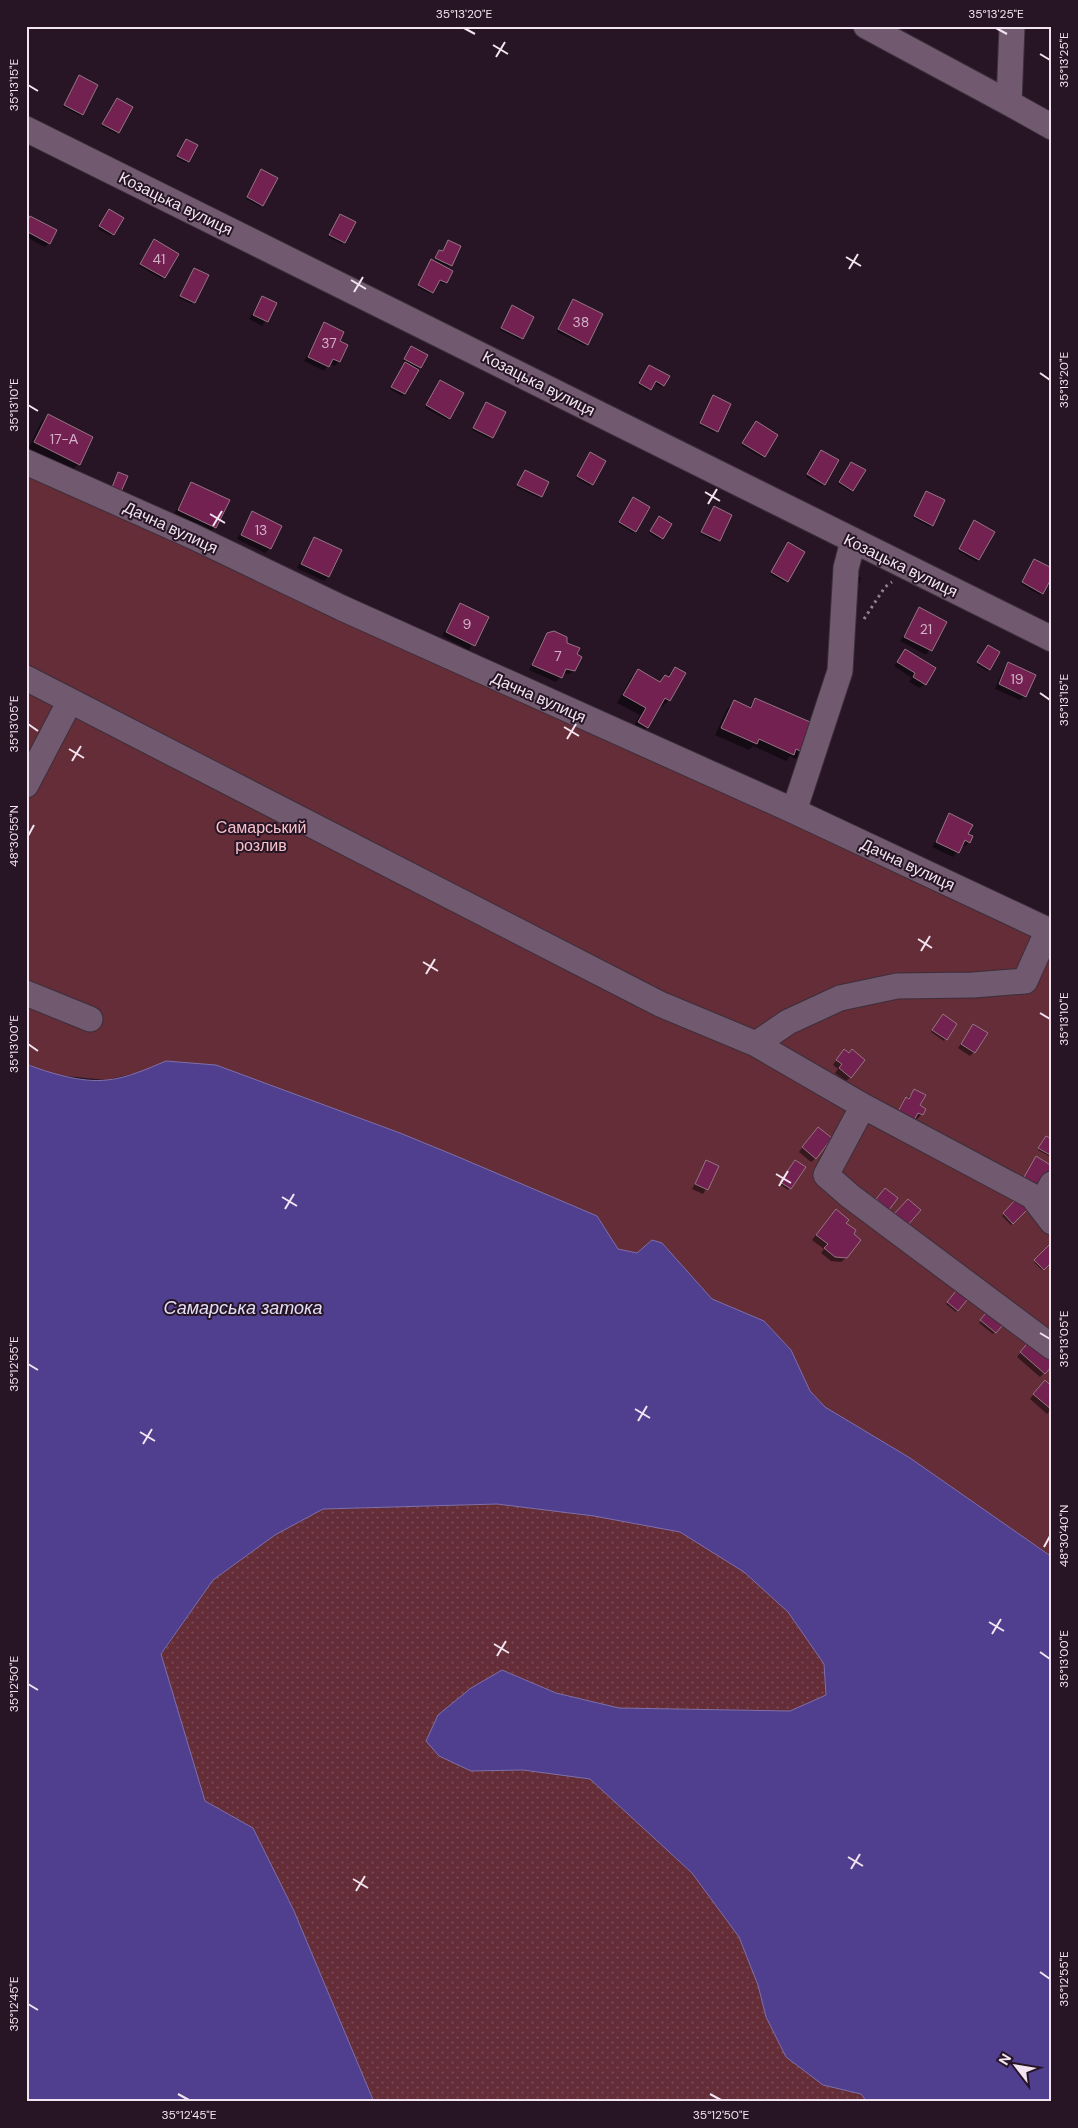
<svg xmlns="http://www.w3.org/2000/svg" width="1078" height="2128" font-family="'DM Sans',sans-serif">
  <defs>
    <pattern id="grass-dots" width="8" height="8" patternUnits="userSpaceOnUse" patternTransform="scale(1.25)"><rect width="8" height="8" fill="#642d38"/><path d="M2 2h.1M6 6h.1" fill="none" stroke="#7b4b55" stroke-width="1.8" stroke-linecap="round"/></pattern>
  </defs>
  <rect width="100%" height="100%" fill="#271526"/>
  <!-- grass -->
  <path fill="url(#grass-dots)" d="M497 1504 594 1516 680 1532 744 1572 788 1612 824 1664 826 1696 790 1711 619 1708 556 1693 502 1670 471 1771 523 1770 590 1779 692 1873 739 1937 758 1985 766 2017 823 2085 862 2094 867 2102H374L294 1911 253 1828 205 1801 161 1655 213 1580 275 1535 323 1509Z"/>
  <!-- garden -->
  <path fill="#642d38" d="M26 469 1052 932V1557L910 1458 825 1407 810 1391 791 1350 764 1321 712 1299 662 1243 652 1240 637 1253 618 1249 597 1216 400 1133 216 1065 166 1061 141 1072 106 1080 55 1075 26 1064Z"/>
  <!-- water -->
  <path fill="#4f3f8e" stroke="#8070ab" d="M166 1061 216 1065 400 1133 456 1156 597 1216 618 1249 637 1253 652 1240 662 1243 712 1299 764 1321 791 1350 810 1391 825 1407 910 1458 1052 1557V2102H867L861 2094 823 2085 786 2057 766 2017 758 1985 739 1937 692 1873 590 1779 523 1770 471 1771 439 1756 426 1741 438 1715 471 1688 502 1670 556 1693 619 1708 790 1711 826 1695 824 1664 788 1612 744 1572 680 1532 594 1516 497 1504 323 1509 275 1535 213 1580 161 1654 205 1801 253 1828 294 1911 374 2102H26V1064C49 1073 82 1083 107 1080 127 1078 147 1069 166 1061Z"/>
  <!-- shadow -->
  <path fill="#0007" d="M78 79 82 114 81 116 63 107Z
    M117 99 118 132 116 134 101 126Z
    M185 142 197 146 186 163 176 158Z
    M260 173 262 205 261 207 246 199Z
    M107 212 122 218 111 236 98 229Z
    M31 217 49 243 45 247 26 237V222Z
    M339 217 354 223 342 244 328 237Z
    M154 241 164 277 162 279 139 266Z
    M448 242 451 265 449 267 440 263 439 265 452 271 446 283 444 284 438 281 431 294 417 287 430 263 433 262 439 251 442 252Z
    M193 271 207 276 192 304 179 298Z
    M262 297 276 304 262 326 249 319Z
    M572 303 587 344 585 346 557 332Z
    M512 307 522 338 520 340 500 330Z
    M325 324 338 342 339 361 335 366 329 363 324 371 304 361Z
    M411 348 420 367 402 396 390 389 406 363 403 361Z
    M648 368 663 385 661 387 654 383 648 391 638 385Z
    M440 381 449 418 447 420 425 408Z
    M712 399 716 431 715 433 699 425Z
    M486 404 504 413 490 439 472 430Z
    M48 415 78 464 72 471 28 449 41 422Z
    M754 425 764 456 762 458 741 445Z
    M819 454 824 484 822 486 806 477Z
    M588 456 604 462 590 486 576 478Z
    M849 465 852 490 851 492 838 484Z
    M525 472 547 482 539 498 516 487Z
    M192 483 228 501 211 532 174 514Z
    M926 493 932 525 930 527 913 518Z
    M631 501 635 531 633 533 618 524Z
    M714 508 719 540 717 542 700 534Z
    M252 513 270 548 265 553 237 539Z
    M657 520 662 538 660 540 649 533Z
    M973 524 993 532 977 562 958 551Z
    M314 538 328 577 324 581 297 568Z
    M788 543 787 581 785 583 770 574Z
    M1034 560 1042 593 1040 595 1021 584Z
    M857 577H861L859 585 854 584Z
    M460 604 487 618 469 650 442 636Z
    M920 609 946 622 926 655 900 641Z
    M548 634 566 643 574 670 570 674 563 673 556 682 529 670 543 639Z
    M986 648 989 669 987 671 977 665Z
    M905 651 925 684 920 688 909 682 912 678 894 666Z
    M1009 663 1025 696 1020 700 995 689 1004 668Z
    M675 668 684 674 669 700 662 707 659 706 647 727 640 734 632 729 640 715 617 703 631 678 638 671 659 683Z
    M756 699 803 752 796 759 790 756 786 761 753 746 749 750 715 735 727 709 734 702 748 708Z
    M950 815 960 837 959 839 968 843 965 846 961 845 953 857 932 847Z
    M941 1017 956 1024 944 1041 931 1032Z
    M974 1026V1052L970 1056 958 1048Z
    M849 1054 851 1077 846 1081 835 1073 838 1069 833 1065 840 1055Z
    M915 1090 919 1106 924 1109 922 1114 917 1119 893 1120 902 1103Z
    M813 1133 816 1158 811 1162 799 1152Z
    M1044 1139 1052 1141V1158L1038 1150Z
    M707 1162 718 1167 703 1194 692 1189Z
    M793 1163 804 1168 788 1190 779 1184Z
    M1017 1200 1026 1209 1011 1225 1002 1216Z
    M831 1215 844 1223 846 1258 841 1262 831 1261 821 1253 824 1249 812 1240Z
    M1049 1247 1052 1261 1042 1270 1034 1262Z
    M961 1286 970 1294 956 1312 946 1304Z
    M989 1311 1005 1320 993 1334 979 1323Z
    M1028 1344 1044 1373 1040 1377 1017 1357Z
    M1040 1386 1052 1409 1047 1414 1030 1399Z"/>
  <!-- building -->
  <path fill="#732150" stroke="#947683" d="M79 75 98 85 83 115 64 105Z
    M117 98 133 107 119 133 102 124Z
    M186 139 198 145 189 162 177 156Z
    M261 169 278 178 263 206 247 197Z
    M109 209 124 218 114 235 99 226Z
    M340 214 356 222 345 243 329 235Z
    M30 216 57 230 50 244 26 231V224Z
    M154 239 179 254 165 278 140 264Z
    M448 240 461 246 452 266 435 258 439 250 443 251Z
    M431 259 453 271 447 283 440 280 433 293 418 285Z
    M194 268 209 275 195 303 180 296Z
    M262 296 277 303 268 322 253 315Z
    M573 299 603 314 588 345 558 329Z
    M512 305 534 317 523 339 501 328Z
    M324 322 344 332 340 341 348 345 340 362 333 359 329 367 308 357Z
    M411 346 428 355 421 368 404 359Z
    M405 362 419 370 405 394 391 387Z
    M649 365 670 376 664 386 656 381 651 390 639 383Z
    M440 380 464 393 450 419 426 405Z
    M713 395 731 404 718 432 700 423Z
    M486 402 506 412 493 438 473 428Z
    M48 414 93 437 80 465 34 442Z
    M756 421 778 435 765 457 742 443Z
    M821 450 839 460 825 485 807 474Z
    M590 452 606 461 593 485 577 476Z
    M851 462 866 470 853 491 839 482Z
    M525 470 549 482 542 497 517 485Z
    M118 472 128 476 120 494 111 490Z
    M191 482 230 500 216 528 178 510Z
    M926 491 945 500 933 526 914 516Z
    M633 497 650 507 636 532 619 522Z
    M714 506 732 515 720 541 701 532Z
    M252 511 282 526 271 549 241 535Z
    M659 516 672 524 663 539 650 531Z
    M974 520 995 532 979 560 959 549Z
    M314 537 342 550 329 577 301 564Z
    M788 542 805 552 788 582 771 572Z
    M1034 559 1052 568V577L1043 594 1022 582Z
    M460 603 489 617 475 646 446 632Z
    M919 607 947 622 932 651 904 637Z
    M554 631 567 637V643L580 648 577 654 582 657 575 671 566 669 562 678 532 665 547 633Z
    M988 645 1000 652 990 670 977 662Z
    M905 649 936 668 926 685 913 677 915 673 897 662Z
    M1008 662 1036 675 1026 697 999 684Z
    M675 667 686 673 670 701 665 698 648 728 638 722 646 708 623 695 638 669 660 682 665 675 669 677Z
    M755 698 817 725 804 753 796 749 794 755 759 739 757 744 721 728 734 700 751 708Z
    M949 813 973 825 968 834 973 836 970 843 965 840 959 853 936 842Z
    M943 1014 957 1024 947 1040 932 1030Z
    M973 1024 988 1033 975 1053 961 1044Z
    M844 1049 849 1053 852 1049 865 1060 851 1078 839 1068 842 1064 836 1060Z
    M914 1089 926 1095 920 1105 926 1109 923 1115 918 1113 912 1124 896 1115 906 1097 909 1099Z
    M818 1127 832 1138 816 1159 802 1147Z
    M1046 1136 1052 1139V1156L1038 1148Z
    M1036 1156 1052 1166 1040 1189 1023 1179Z
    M706 1160 719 1166 708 1190 695 1184Z
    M795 1160 806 1167 791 1189 780 1182Z
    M885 1188 898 1198 889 1210 876 1199Z
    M1017 1198 1028 1209 1013 1224 1003 1213Z
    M908 1199 921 1210 907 1226 894 1214Z
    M836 1209 849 1220 846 1223 856 1230 854 1234 861 1240 847 1258 835 1257 824 1248 828 1244 816 1235Z
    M1049 1245 1052 1248V1262L1044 1270 1034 1260Z
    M961 1285 972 1294 958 1311 947 1302Z
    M991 1307 1007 1320 996 1333 980 1320Z
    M1032 1338 1052 1356V1366L1045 1374 1020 1352Z
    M1045 1380 1052 1387V1410L1033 1394Z"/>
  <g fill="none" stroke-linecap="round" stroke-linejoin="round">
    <defs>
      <path id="minor" d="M866 26 1009 103
        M1012 26 1009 103 1052 127
        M26 129 1052 639
        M26 462 192 536 342 608 794 811 1052 932
        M26 678 660 1004 756 1044 863 1106 1032 1196 1052 1222
        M26 785 70 701
        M794 811 840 671 846 568 853 541
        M26 993 90 1019
        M756 1044 788 1022 840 998 897 986 973 985 1025 981 1048 930
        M863 1106 826 1175 850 1196 1052 1347
        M1040 1206 1052 1184"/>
    </defs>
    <!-- minor casing -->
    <use href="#minor" stroke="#3c2f3b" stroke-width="27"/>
    <!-- path -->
    <path stroke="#91818f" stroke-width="3" stroke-dasharray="2.5 4" stroke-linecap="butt" d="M864 619 885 587 892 582"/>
    <!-- minor -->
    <use href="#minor" stroke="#715a6f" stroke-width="25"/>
  </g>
  <!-- ticks -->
  <path fill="none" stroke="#f2e4f0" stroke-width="2" d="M464 28 475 34M996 28 1007 34M493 45 508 54M1040 54 1050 60M496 57 505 42M28 85 38 91M846 257 861 266M849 269 858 254M351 280 366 289M354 292 363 277M1040 373 1050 380M28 405 38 411M705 492 720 501M708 504 717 489M210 514 225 523M213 526 222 511M1040 693 1050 700M28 724 38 731M564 727 579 736M567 739 576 724M69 749 84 758M72 761 81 746M28 836 34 825M918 939 932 948M921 951 930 936M423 962 438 971M426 974 435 959M1040 1013 1050 1019M28 1044 38 1051M776 1174 791 1183M779 1186 788 1171M282 1197 297 1206M285 1209 294 1194M1040 1333 1050 1339M28 1364 38 1370M635 1409 650 1418M638 1421 647 1406M140 1432 155 1441M143 1444 152 1429M1044 1547 1050 1536M989 1622 1004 1631M992 1634 1001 1619M494 1644 509 1653M1040 1652 1050 1659M497 1656 506 1641M28 1684 38 1690M848 1857 863 1866M851 1869 860 1854M353 1879 368 1888M356 1891 365 1876M1040 1972 1050 1979M28 2004 38 2010M178 2094 189 2100M710 2094 721 2100"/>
  <g text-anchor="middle" stroke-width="4" stroke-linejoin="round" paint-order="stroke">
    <!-- number labels -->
    <g font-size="14" fill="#d2b3c8">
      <text x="159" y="264">41</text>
      <text x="581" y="327">38</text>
      <text x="329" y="348">37</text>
      <text x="64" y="444">17-А</text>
      <text x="261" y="535">13</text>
      <text x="467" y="629">9</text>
      <text x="926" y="634">21</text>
      <text x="558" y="661">7</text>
      <text x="1017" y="684">19</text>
    </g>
    <!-- street labels -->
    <g font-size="16" fill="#f2e4f0" stroke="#271526">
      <text transform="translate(176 203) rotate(26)" y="6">Козацька вулиця</text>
      <text transform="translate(539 383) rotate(27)" y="6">Козацька вулиця</text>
      <text transform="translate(171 527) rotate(25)" y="6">Дачна вулиця</text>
      <text transform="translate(901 565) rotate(26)" y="6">Козацька вулиця</text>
      <text transform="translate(539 697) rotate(24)" y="6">Дачна вулиця</text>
      <text transform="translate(908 864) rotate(25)" y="6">Дачна вулиця</text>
    </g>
    <!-- park labels -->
    <g font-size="16" fill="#f8c2c9" stroke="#271526">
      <text x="261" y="833">Самарський<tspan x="261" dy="18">розлив</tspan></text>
    </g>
    <!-- water labels -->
    <g font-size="18" font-style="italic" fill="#e2e0f7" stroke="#271526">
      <text x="243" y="1314">Самарська затока</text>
    </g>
  </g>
  <!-- border -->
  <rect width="1078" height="2128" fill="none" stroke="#271526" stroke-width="55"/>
  <!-- north arrow -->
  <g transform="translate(1016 2066) rotate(301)" stroke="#271526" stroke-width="4" paint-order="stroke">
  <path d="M0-4L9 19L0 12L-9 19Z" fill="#f2e4f0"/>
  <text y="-8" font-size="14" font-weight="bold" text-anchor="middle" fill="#f2e4f0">N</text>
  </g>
  <rect x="28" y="28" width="1022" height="2072" fill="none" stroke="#f2e4f0" stroke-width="2"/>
  <g font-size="12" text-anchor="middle" fill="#f2e4f0">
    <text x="464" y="18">35°13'20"E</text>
    <text x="996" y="18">35°13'25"E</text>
    <text transform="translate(1064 60) rotate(-90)" y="4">35°13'25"E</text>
    <text transform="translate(14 85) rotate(-90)" y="4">35°13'15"E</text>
    <text transform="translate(1064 380) rotate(-90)" y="4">35°13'20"E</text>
    <text transform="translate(14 405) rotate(-90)" y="4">35°13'10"E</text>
    <text transform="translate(1064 700) rotate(-90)" y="4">35°13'15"E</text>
    <text transform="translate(14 724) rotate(-90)" y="4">35°13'05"E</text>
    <text transform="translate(14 836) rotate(-90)" y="4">48°30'55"N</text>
    <text transform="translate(1064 1019) rotate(-90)" y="4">35°13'10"E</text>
    <text transform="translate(14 1044) rotate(-90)" y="4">35°13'00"E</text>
    <text transform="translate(1064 1339) rotate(-90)" y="4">35°13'05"E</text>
    <text transform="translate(14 1364) rotate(-90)" y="4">35°12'55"E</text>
    <text transform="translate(1064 1536) rotate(-90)" y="4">48°30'40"N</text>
    <text transform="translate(1064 1659) rotate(-90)" y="4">35°13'00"E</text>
    <text transform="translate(14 1684) rotate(-90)" y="4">35°12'50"E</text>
    <text transform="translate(1064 1979) rotate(-90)" y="4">35°12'55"E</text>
    <text transform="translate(14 2004) rotate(-90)" y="4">35°12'45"E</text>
    <text x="189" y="2119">35°12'45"E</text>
    <text x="721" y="2119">35°12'50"E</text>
  </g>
</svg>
